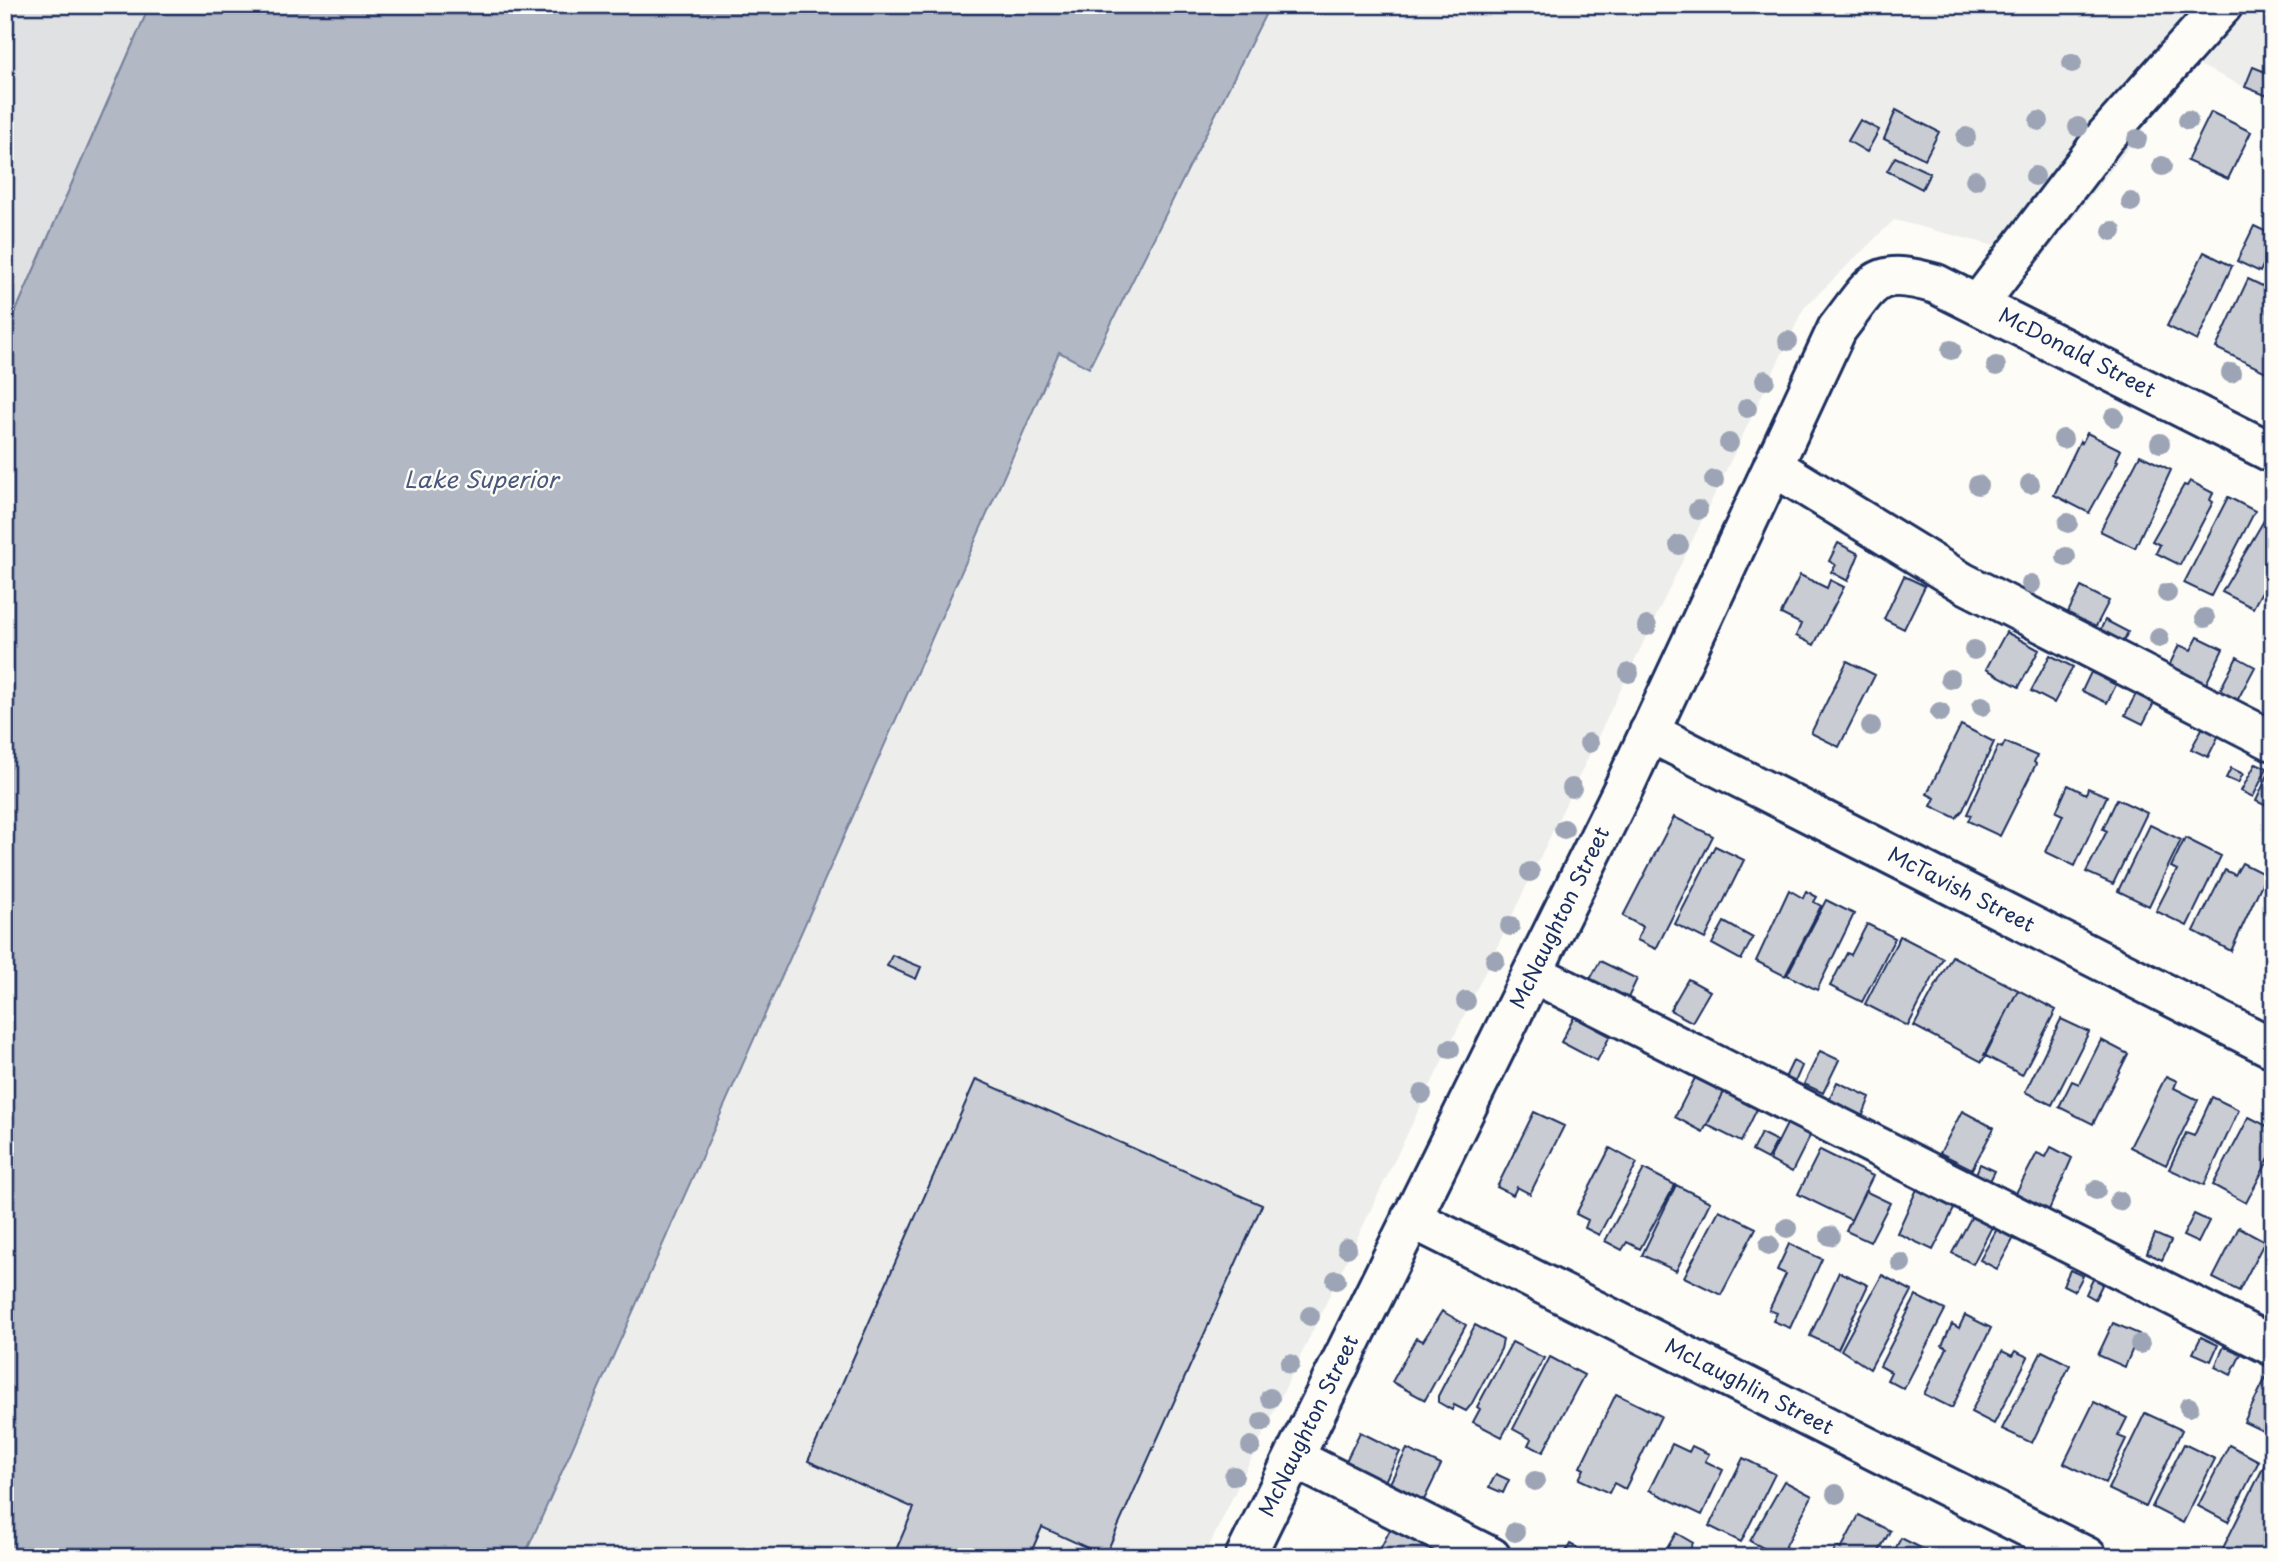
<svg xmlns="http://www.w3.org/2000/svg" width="2278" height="1562" font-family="'Playpen Sans',sans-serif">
  <rect width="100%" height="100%" fill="#fdfcf7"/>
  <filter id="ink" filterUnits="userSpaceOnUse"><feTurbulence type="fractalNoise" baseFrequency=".0143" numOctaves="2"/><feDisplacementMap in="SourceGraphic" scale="14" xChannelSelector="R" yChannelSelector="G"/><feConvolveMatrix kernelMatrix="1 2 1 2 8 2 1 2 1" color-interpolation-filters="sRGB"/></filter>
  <g filter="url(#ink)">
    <!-- built -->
    <path fill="#edeeec" d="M1270 5H2273V101L2195 63 2042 258 1894 220 1804 308 1204 1557H524L718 1112 1060 351 1089 368Z"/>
    <!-- green -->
    <path fill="#e0e1e3" stroke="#7e88a0" stroke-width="2" d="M5 5H150L5 336Z"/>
    <!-- water -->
    <path fill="#b3b8c5" stroke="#76819c" stroke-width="2" d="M150 5H1270L1089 368 1059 352 524 1557H5V336Z"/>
    <!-- building -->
    <path fill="#c9ccd3" stroke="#1b2f5e" stroke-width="2" d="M2253 67 2273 75V98L2245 87Z
      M1896 110 1939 132 1925 159 1884 139Z
      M2211 112 2251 132 2228 179 2187 161Z
      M1860 120 1879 130 1867 152 1848 141Z
      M1895 157 1930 173 1922 189 1887 171Z
      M2254 226 2273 235V245L2260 272 2237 261Z
      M2204 252 2232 266 2197 341 2167 326Z
      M2248 279 2273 291V363L2268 373 2216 348Z
      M2087 433 2121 450 2116 460 2118 461 2089 513 2054 495 2080 441 2082 443Z
      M2140 455 2171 470 2135 548 2100 531Z
      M2190 481 2213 493 2210 500 2213 502 2180 565 2156 553 2160 545 2152 541 2184 485 2187 486Z
      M2228 497 2255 511 2211 596 2184 583Z
      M2266 517 2273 520V571L2253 608 2222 592Z
      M1838 543 1859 554 1848 581 1831 572 1836 565 1829 561Z
      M1800 575 1827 588 1830 580 1844 587 1814 645 1796 636 1801 624 1781 614Z
      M1904 576 1925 586 1904 629 1884 619Z
      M2081 587 2109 601 2091 636 2063 622Z
      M2105 620 2128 632 2119 650 2096 639Z
      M2006 632 2039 650 2019 687 1986 669Z
      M2198 637 2223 649 2204 688 2167 670 2179 645 2191 650Z
      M2050 655 2073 667 2054 703 2031 691Z
      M2237 657 2255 667 2237 701 2219 692Z
      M1847 661 1875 675 1839 747 1811 733Z
      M2091 672 2116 685 2107 703 2082 691Z
      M2137 692 2155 701 2143 724 2125 715Z
      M1961 725 1994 742 1963 810 1956 818 1931 806 1935 798 1927 794Z
      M2204 725 2220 733 2208 757 2191 749Z
      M2005 742 2037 756 2034 762 2036 764 2000 836 1968 821 1971 815 1967 814 1998 746 2002 748Z
      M2256 763 2267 768 2253 797 2241 791Z
      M2231 768 2243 774 2238 783 2226 778Z
      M2271 768H2273V809L2256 801Z
      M2068 785 2086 794 2088 788 2107 796 2075 866 2046 852 2063 815 2056 812Z
      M2117 799 2147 813 2113 884 2086 872 2107 831 2103 829Z
      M1674 817 1713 836 1656 949 1637 940 1643 927 1623 916Z
      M2150 825 2181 840 2149 906 2118 891Z
      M2185 838 2221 856 2187 926 2156 911 2177 870 2171 867Z
      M1715 846 1744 860 1705 939 1675 924Z
      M2242 863 2266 875 2231 951 2194 931 2225 870 2235 875Z
      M1789 890 1803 898 1806 891 1817 897 1814 902 1821 906 1785 976 1756 961Z
      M1826 900 1854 914 1817 990 1787 975Z
      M1724 922 1753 938 1741 960 1712 944Z
      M1867 924 1895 938 1862 1002 1830 986 1847 953 1851 955Z
      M1900 936 1943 958 1908 1026 1865 1004Z
      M892 955 921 967 916 979 887 966Z
      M1952 956 2018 990 1982 1062 1914 1026Z
      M1600 961 1637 979 1626 1002 1588 983Z
      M1688 979 1710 991 1692 1022 1670 1010Z
      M2018 990 2056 1010 2022 1075 1984 1055Z
      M1574 1017 1610 1036 1597 1061 1561 1042Z
      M2061 1019 2089 1032 2052 1105 2025 1092Z
      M2101 1040 2128 1054 2093 1124 2059 1107 2072 1081 2079 1084Z
      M1820 1051 1839 1060 1823 1093 1804 1084Z
      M1793 1061 1802 1066 1792 1089 1782 1084Z
      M2166 1076 2177 1081 2174 1088 2198 1100 2166 1165 2130 1147Z
      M1695 1078 1724 1092 1703 1132 1675 1117Z
      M976 1079 1262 1205 1105 1556 1042 1527 1029 1557H893L914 1508 808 1461Z
      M1837 1082 1870 1097 1861 1120 1827 1104Z
      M1724 1092 1757 1109 1741 1142 1707 1125Z
      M2212 1097 2239 1110 2204 1185 2169 1169 2186 1133 2194 1136Z
      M1962 1111 1994 1128 1972 1169 1940 1153Z
      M1534 1112 1564 1126 1530 1194 1517 1187 1513 1195 1497 1187Z
      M2249 1117 2273 1129V1151L2246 1203 2213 1185Z
      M1788 1122 1811 1134 1792 1172 1769 1160Z
      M1761 1133 1777 1141 1767 1159 1752 1151Z
      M2051 1147 2072 1158 2049 1210 2016 1193 2037 1153 2046 1157Z
      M1610 1148 1637 1163 1599 1235 1585 1228 1588 1220 1576 1214Z
      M1820 1150 1873 1176 1851 1220 1798 1194Z
      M1980 1164 1995 1171 1988 1185 1974 1179Z
      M1644 1169 1675 1185 1640 1249 1627 1242 1622 1250 1605 1241Z
      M1676 1185 1710 1202 1676 1271 1642 1255Z
      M1917 1189 1955 1207 1933 1250 1897 1233Z
      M1865 1191 1890 1203 1870 1242 1846 1231Z
      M1719 1210 1756 1228 1721 1295 1684 1277Z
      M2194 1214 2209 1221 2198 1243 2183 1236Z
      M1972 1216 1992 1227 1973 1264 1952 1253Z
      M1998 1227 2015 1236 1997 1269 1980 1260Z
      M2239 1227 2265 1241 2239 1291 2213 1278Z
      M2155 1234 2171 1241 2162 1260 2147 1253Z
      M1789 1244 1822 1259 1790 1328 1773 1321 1777 1313 1769 1310 1786 1274 1777 1270Z
      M2070 1270 2083 1276 2075 1291 2063 1285Z
      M1839 1272 1868 1285 1838 1349 1810 1336Z
      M1882 1275 1912 1291 1870 1369 1841 1350Z
      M2094 1277 2104 1281 2095 1299 2086 1294Z
      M1916 1296 1945 1310 1904 1389 1887 1380 1891 1372 1880 1366Z
      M1442 1311 1466 1325 1425 1400 1392 1382 1416 1338 1423 1341Z
      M1965 1315 1991 1328 1952 1408 1924 1394 1947 1348 1942 1345 1952 1324 1959 1328Z
      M2113 1323 2139 1334 2125 1367 2098 1355Z
      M1475 1325 1503 1340 1501 1349 1471 1405 1466 1411 1454 1405 1452 1410 1438 1402V1396Z
      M2201 1337 2218 1345 2211 1361 2193 1353Z
      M1512 1342 1544 1358 1502 1437 1473 1422 1480 1409 1477 1407Z
      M2224 1346 2241 1354 2231 1375 2215 1367Z
      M2002 1351 2012 1356 2015 1351 2028 1357 1994 1424 1971 1412Z
      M2042 1351 2070 1365 2032 1443 2002 1429Z
      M1550 1357 1584 1375 1543 1452 1528 1445 1531 1439 1513 1429Z
      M2272 1365H2273V1436L2244 1422Z
      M1616 1394 1661 1416 1625 1489 1614 1483 1609 1493 1579 1479 1584 1469 1580 1467Z
      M2094 1402 2127 1418 2118 1436 2126 1439 2105 1483 2064 1463Z
      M2145 1413 2182 1430 2146 1507 2108 1489Z
      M1360 1432 1400 1452 1384 1483 1345 1463Z
      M1672 1444 1689 1452 1692 1446 1709 1454 1705 1461 1723 1470 1702 1515 1649 1490Z
      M2184 1444 2215 1459 2183 1523 2152 1507Z
      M2229 1445 2259 1461 2228 1522 2198 1506Z
      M1407 1449 1441 1465 1424 1500 1390 1483Z
      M2271 1452 2273 1535 2262 1557H2240L2223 1548Z
      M1743 1458 1775 1474 1741 1542 1709 1526Z
      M1496 1474 1509 1480 1503 1493 1489 1487Z
      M1784 1481 1812 1496 1780 1557 1750 1541Z
      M1859 1515 1890 1531 1876 1557H1831L1836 1547 1841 1549Z
      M1393 1524 1442 1550 1438 1557H1376Z
      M1676 1533 1693 1543 1686 1557 1666 1550Z
      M1901 1538 1933 1554 1931 1557H1891Z
      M1570 1544 1592 1556V1557H1563Z"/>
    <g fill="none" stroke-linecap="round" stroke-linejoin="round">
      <defs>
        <path id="minor" d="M1979 303 2105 137 2223 5
          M1773 466 1962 582 2273 741
          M1649 732 2273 1048
          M1533 973 2273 1346
          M1411 1218 2087 1557
          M1294 1458 1491 1557
          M1245 1557 1625 785 1837 329C1874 282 1873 266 1936 284L2273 453"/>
      </defs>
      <!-- minor casing -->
      <use href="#minor" stroke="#1b2f5e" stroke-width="44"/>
      <!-- minor -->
      <use href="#minor" stroke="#fdfcf7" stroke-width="38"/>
    </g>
    <!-- trees -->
    <g fill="#9ca4b5">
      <circle cx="2072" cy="63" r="10"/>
      <circle cx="2188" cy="120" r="10"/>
      <circle cx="2039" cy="121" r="10"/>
      <circle cx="2078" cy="127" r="10"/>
      <circle cx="1966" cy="137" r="10"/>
      <circle cx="2137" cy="139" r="10"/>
      <circle cx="2162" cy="166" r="10"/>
      <circle cx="2035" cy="176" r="10"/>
      <circle cx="1975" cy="180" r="10"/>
      <circle cx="2131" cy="202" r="10"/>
      <circle cx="2112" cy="231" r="10"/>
      <circle cx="1788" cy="341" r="10"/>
      <circle cx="1951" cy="350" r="10"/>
      <circle cx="1996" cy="366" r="10"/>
      <circle cx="2231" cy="373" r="10"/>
      <circle cx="1765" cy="380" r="10"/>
      <circle cx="1747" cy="408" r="10"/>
      <circle cx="2114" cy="417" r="10"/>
      <circle cx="2063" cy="439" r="10"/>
      <circle cx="1729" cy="443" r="10"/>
      <circle cx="2160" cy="443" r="10"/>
      <circle cx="1714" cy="480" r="10"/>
      <circle cx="2030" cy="484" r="10"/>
      <circle cx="1978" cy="485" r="10"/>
      <circle cx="1698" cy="510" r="10"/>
      <circle cx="2068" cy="523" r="10"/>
      <circle cx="1679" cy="545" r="10"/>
      <circle cx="2066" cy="557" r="10"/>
      <circle cx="2031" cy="584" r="10"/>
      <circle cx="2167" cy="593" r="10"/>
      <circle cx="2205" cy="618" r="10"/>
      <circle cx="1647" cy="626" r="10"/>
      <circle cx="2159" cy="638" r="10"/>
      <circle cx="1974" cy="650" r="10"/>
      <circle cx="1629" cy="673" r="10"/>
      <circle cx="1950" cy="679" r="10"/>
      <circle cx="1982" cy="706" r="10"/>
      <circle cx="1940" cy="712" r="10"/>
      <circle cx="1871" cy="726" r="10"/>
      <circle cx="1589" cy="743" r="10"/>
      <circle cx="1572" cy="788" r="10"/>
      <circle cx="1564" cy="829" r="10"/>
      <circle cx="1530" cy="872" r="10"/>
      <circle cx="1510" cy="926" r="10"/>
      <circle cx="1495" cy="960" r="10"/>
      <circle cx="1466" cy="1001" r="10"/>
      <circle cx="1450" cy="1049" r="10"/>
      <circle cx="1422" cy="1094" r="10"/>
      <circle cx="2096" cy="1190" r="10"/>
      <circle cx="2119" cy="1201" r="10"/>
      <circle cx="1787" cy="1228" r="10"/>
      <circle cx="1830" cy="1236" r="10"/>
      <circle cx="1769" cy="1245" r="10"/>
      <circle cx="1347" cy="1248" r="10"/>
      <circle cx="1901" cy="1263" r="10"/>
      <circle cx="1336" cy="1280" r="10"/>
      <circle cx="1310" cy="1316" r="10"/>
      <circle cx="2140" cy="1344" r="10"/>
      <circle cx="1290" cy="1364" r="10"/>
      <circle cx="1270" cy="1398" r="10"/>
      <circle cx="2189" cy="1407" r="10"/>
      <circle cx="1262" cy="1422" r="10"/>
      <circle cx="1251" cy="1446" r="10"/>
      <circle cx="1234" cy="1476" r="10"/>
      <circle cx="1535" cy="1481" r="10"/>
      <circle cx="1836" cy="1494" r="10"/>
      <circle cx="1515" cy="1532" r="10"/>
    </g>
  </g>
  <g text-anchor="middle" stroke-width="5" stroke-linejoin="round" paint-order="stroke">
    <!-- street labels -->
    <g font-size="21" fill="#1b2f5e" stroke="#fdfcf7">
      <text transform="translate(2077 353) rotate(27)" y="7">McDonald Street</text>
      <text transform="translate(1961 890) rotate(27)" y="7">McTavish Street</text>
      <text transform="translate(1560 918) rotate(-64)" y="7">McNaughton Street</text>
      <text transform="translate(1749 1387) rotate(27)" y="7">McLaughlin Street</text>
      <text transform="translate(1309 1426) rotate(-64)" y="7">McNaughton Street</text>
    </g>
    <!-- water labels -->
    <g font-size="23" font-style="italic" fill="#49587d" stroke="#fdfcf7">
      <text x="481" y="488">Lake Superior</text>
    </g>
  </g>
  <!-- margin -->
  <rect width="2278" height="1562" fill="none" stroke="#fdfcf7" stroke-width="28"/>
  <rect x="14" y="14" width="2250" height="1534" fill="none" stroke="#1b2f5e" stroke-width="2.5" filter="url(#ink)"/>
</svg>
